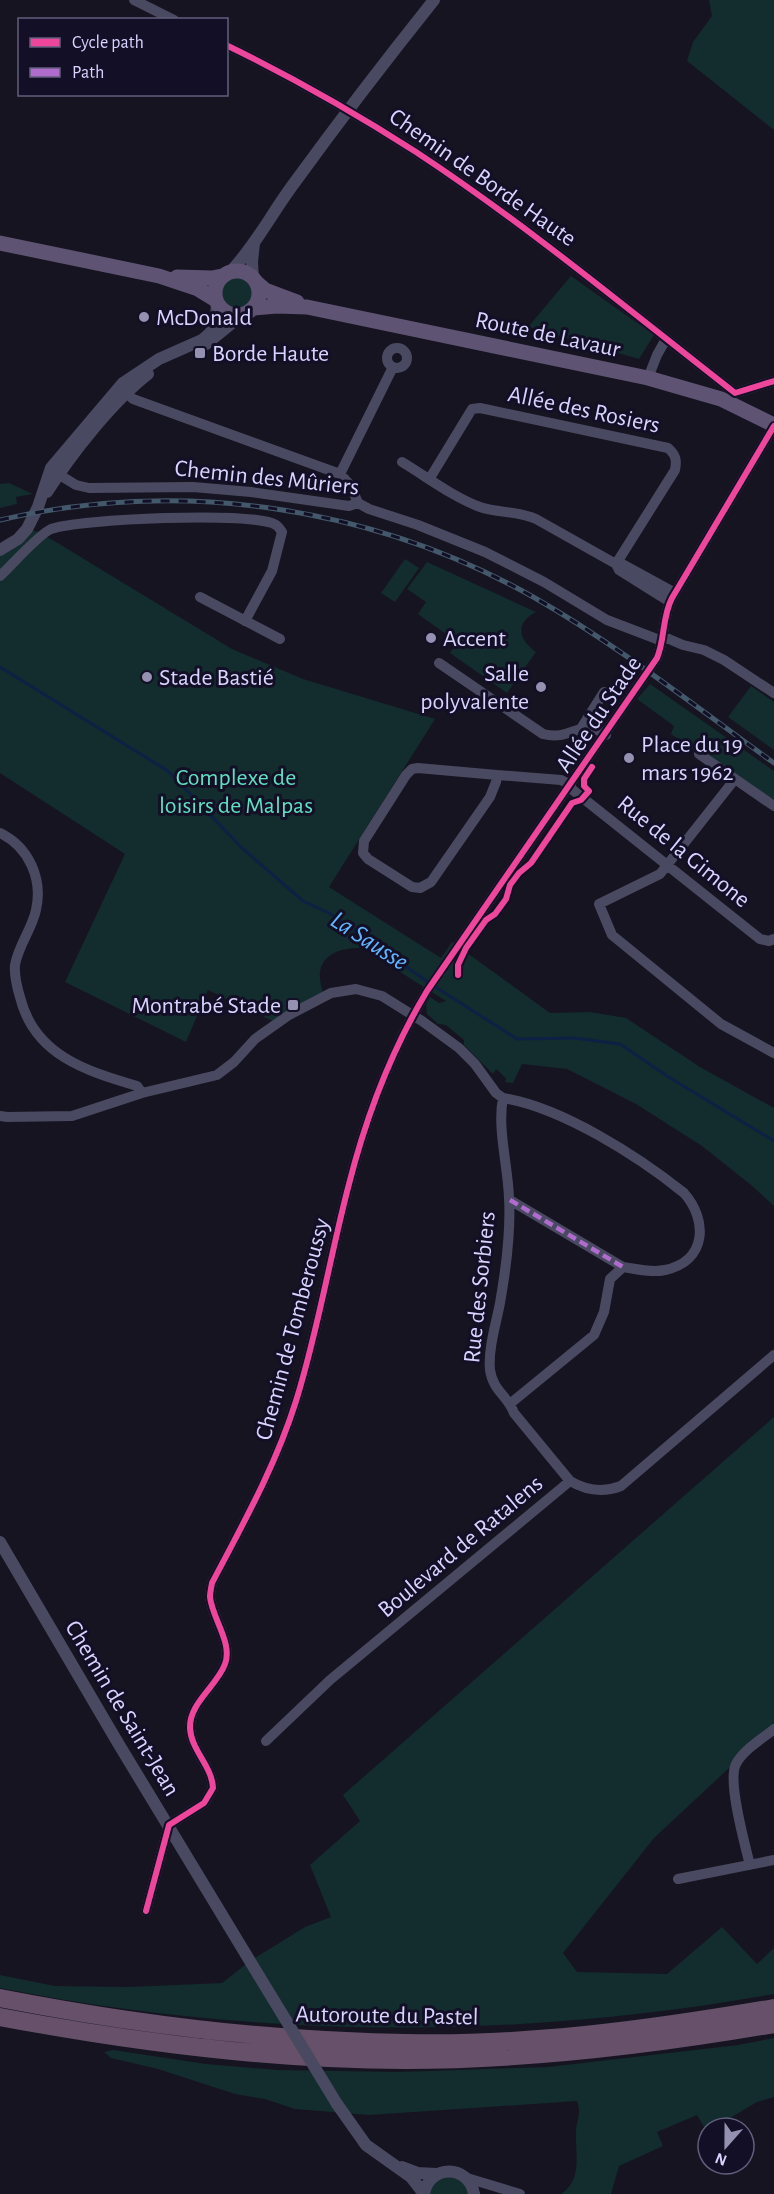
<svg xmlns="http://www.w3.org/2000/svg" width="774" height="2194" font-family="'Alegreya Sans',sans-serif">
  <rect width="100%" height="100%" fill="#161421"/>
  <!-- green -->
  <path fill="#132c2d" d="M709 0H774V130L687 61 693 42 712 16Z
    M571 276 654 335 639 359 528 327Z
    M222 293a15 15 0 1 1 30 0a15 15 0 1 1-30 0Z
    M9 483 33 494 16 497 17 504 0 508V484Z
    M27 529 38 532 56 542 232 649 303 679 435 719 329 887 441 958 452 942 550 1013 590 1012 626 1018 700 1067 774 1108V1206L751 1185 702 1146 636 1104 567 1069 522 1064 513 1083 505 1082 506 1078 496 1069 493 1074 464 1045V1040L446 1025 438 1024 427 1014 426 1005 430 997 439 1003 446 1001 362 948C345 947 323 952 320 972 319 979 322 989 324 996L277 1023 208 990 186 1042 65 982 125 854 0 773V550Z
    M405 559 419 568 395 602 381 593Z
    M427 562 536 612C515 623 518 639 536 652L507 693 450 653 457 642 418 614 426 602 407 589Z
    M650 684 774 771V806L671 734 674 726 637 699Z
    M751 686 774 702V750L728 717Z
    M774 1417V1730L742 1756 654 1838 563 1953 577 1972 667 1974 722 1927 757 1964 774 1948V1994C518 2040 255 2039 0 1988V1975L55 1986 129 1987 222 1983 250 1961 305 1927 331 1917 310 1865 360 1821 343 1795Z
    M774 2038V2097L757 2102 713 2128H708L707 2132 697 2115 657 2132 663 2146 619 2166 611 2194H561C583 2179 575 2155 576 2133 576 2119 582 2116 577 2101L369 2115 295 2109 265 2099 235 2094 158 2069 111 2058 104 2052 113 2050 206 2064 278 2070 398 2072 548 2067 738 2045Z
    M448 2175 462 2180 469 2194H429L435 2181Z"/>
  <g fill="none" stroke-linecap="round" stroke-linejoin="round">
    <!-- stream -->
    <path stroke="#0d2144" stroke-width="3" d="M0 667 168 771 242 848 303 901 329 913 428 982
      M434 986 517 1039 574 1038 620 1044 667 1076 774 1141"/>
    <!-- minor -->
    <path stroke="#4a4962" stroke-width="10" d="M134 0 174 20
      M226 45C292 77 355 113 416 152 527 225 630 311 735 393L774 381
      M387 358a10 10 0 1 1 20 0a10 10 0 1 1-20 0Z
      M648 378 657 355 666 339
      M124 388 126 393 133 399 340 474 351 486 358 503
      M402 462C427 477 453 497 480 507 498 513 518 511 536 519L616 564 619 570 670 602
      M58 474 76 485 89 488 193 487 251 492 349 506 358 503
      M340 474 393 367
      M430 478 472 409 480 408 668 448C676 455 677 460 675 470L616 564
      M358 503 369 509 418 525 485 552 544 582 607 620 662 641
      M616 564H622L675 593
      M0 576C11 566 39 534 51 529 77 519 254 511 276 525 278 526 280 529 282 532L272 571 245 621
      M200 597 280 639
      M662 636 683 645 704 650 724 660 774 693
      M439 663 543 734C573 742 579 716 606 735
      M582 727 604 692
      M699 754 774 806
      M497 775 418 768 412 769 406 775 364 841 363 853 368 859 412 887 420 888 431 882 490 797 496 782 497 775 561 780 571 785
      M735 779 660 874 599 904 612 935 721 1024 774 1053
      M569 787 760 939 769 941 774 939
      M0 833C29 847 43 879 36 910 32 929 18 946 15 965 14 976 17 987 20 997 34 1055 86 1071 137 1086L142 1093
      M503 1098C561 1107 638 1156 684 1193 708 1220 707 1261 665 1270 652 1273 636 1269 623 1267L610 1279 604 1312 594 1335 511 1403
      M503 1098C497 1128 508 1166 509 1198 511 1232 506 1269 500 1303 496 1324 488 1349 490 1370 493 1391 508 1396 514 1413L570 1481
      M0 1116 7 1117 72 1116 142 1093 217 1075 234 1062 255 1039 289 1015 331 993 356 989 382 996 422 1021 459 1048 475 1064 496 1093 503 1098
      M510 1200 623 1267
      M266 1741 330 1680 570 1481C587 1491 603 1493 621 1486L774 1355
      M750 1865C745 1845 727 1780 736 1764 743 1750 762 1739 774 1729
      M678 1879 774 1860
      M146 1911 169 1825 204 1803 213 1788C212 1766 191 1750 190 1728 189 1703 217 1686 225 1664 233 1643 212 1618 210 1597 210 1593 211 1588 212 1583 243 1524 276 1465 296 1401 318 1331 330 1256 349 1184 366 1117 391 1051 427 991L657 658C665 639 662 617 672 598L774 426
      M467 2178 520 2194"/>
    <!-- tertiary -->
    <path stroke="#4a4962" stroke-width="12" d="M231 271C256 245 273 211 295 182 340 120 386 60 434 0
      M253 278 252 262 254 243
      M206 344 243 314
      M47 492C72 453 112 402 148 374
      M0 550 18 539 27 529 38 507 51 468 123 383 159 359 202 340 209 334 215 326 217 304
      M0 1542 118 1743 259 1976
      M337 2104 366 2145 411 2177 424 2194
      M402 2167 418 2173 436 2174
      M424 2194C429 2164 469 2164 474 2194"/>
    <!-- primary -->
    <path stroke="#5e5373" stroke-width="15" d="M0 243 159 276 198 289 216 300
      M215 293a22 22 0 1 1 44 0a22 22 0 1 1-44 0Z
      M177 277 212 278 222 276
      M257 283 265 290 297 302
      M253 308 277 306 307 307 648 378 721 399 774 425"/>
    <!-- motorway -->
    <path stroke="#67516a" stroke-width="18" d="M0 1998C133 2024 269 2041 405 2043 528 2046 652 2029 774 2008
      M0 2017C133 2042 269 2060 405 2060 529 2060 652 2045 774 2024"/>
    <defs>
      <path id="rail" d="M0 520C181 478 373 506 535 598 619 646 696 707 774 763"/>
    </defs>
    <!-- rail casing -->
    <use href="#rail" stroke="#43596b" stroke-width="5"/>
    <!-- rail -->
    <use href="#rail" stroke="#130f26" stroke-width="3" stroke-dasharray="9" stroke-linecap="butt"/>
    <!-- tertiary-bridge -->
    <path stroke="#4a4962" stroke-width="12" d="M259 1976 337 2104"/>
    <!-- quiet -->
    <path stroke="#b06ccc" stroke-width="4.5" stroke-dasharray="9 4.5" stroke-linecap="butt" d="M510 1200 623 1267"/>
    <defs>
      <path id="cycleway" d="M226 45C292 77 355 113 416 152 527 225 630 311 735 393L774 381
        M458 975V965L466 948 486 920 495 914 506 899 510 885 519 873 531 863 572 803 581 800 589 791 584 786V779L592 767
        M146 1911 169 1825 204 1803 213 1788C212 1766 191 1750 190 1728 189 1703 217 1686 225 1664 233 1643 212 1618 210 1597 210 1593 211 1588 212 1583 243 1524 276 1465 296 1401 318 1331 330 1256 349 1184 366 1117 391 1051 427 991L657 658C665 639 662 617 672 598L774 426"/>
    </defs>
    <!-- cycleway casing -->
    <use href="#cycleway" stroke="#130f26" stroke-width="10"/>
    <!-- cycleway -->
    <use href="#cycleway" stroke="#ed469a" stroke-width="6"/>
  </g>
  <!-- markers -->
  <g fill="#9591b1" stroke="#130f26" stroke-width="2">
    <circle cx="144" cy="317" r="6"/>
    <rect x="194" y="347" width="12" height="12" rx="3"/>
    <circle cx="431" cy="638" r="6"/>
    <circle cx="147" cy="677" r="6"/>
    <circle cx="541" cy="687" r="6"/>
    <circle cx="629" cy="758" r="6"/>
    <rect x="287" y="999" width="12" height="12" rx="3"/>
  </g>
  <g text-anchor="middle" stroke-width="6" stroke-linejoin="round" paint-order="stroke">
    <!-- street labels -->
    <g font-size="24" fill="#d9d4ff" stroke="#130f26">
      <text transform="translate(483 177) rotate(35)" y="8">Chemin de Borde Haute</text>
      <text transform="translate(548 334) rotate(12)" y="8">Route de Lavaur</text>
      <text transform="translate(584 409) rotate(12)" y="8">Allée des Rosiers</text>
      <text transform="translate(267 477) rotate(6)" y="8">Chemin des Mûriers</text>
      <text transform="translate(598 714) rotate(-56)" y="8">Allée du Stade</text>
      <text transform="translate(684 851) rotate(39)" y="8">Rue de la Gimone</text>
      <text transform="translate(479 1287) rotate(-84)" y="8">Rue des Sorbiers</text>
      <text transform="translate(292 1329) rotate(-75)" y="8">Chemin de Tomberoussy</text>
      <text transform="translate(460 1546) rotate(-40)" y="8">Boulevard de Ratalens</text>
      <text transform="translate(123 1708) rotate(59)" y="8">Chemin de Saint-Jean</text>
      <text transform="translate(387 2015) rotate(1)" y="8">Autoroute du Pastel</text>
    </g>
    <!-- poi labels -->
    <g font-size="24" fill="#d9d4ff" stroke="#130f26" text-anchor="start">
      <text x="156" y="325">McDonald</text>
      <text x="212" y="361">Borde Haute</text>
      <text x="443" y="646">Accent</text>
      <text x="529" y="681" text-anchor="end">Salle<tspan x="529" dy="28">polyvalente</tspan></text>
      <text x="159" y="685">Stade Bastié</text>
      <text x="641" y="752">Place du 19<tspan x="641" dy="28">mars 1962</tspan></text>
      <text x="281" y="1013" text-anchor="end">Montrabé Stade</text>
    </g>
    <!-- park labels -->
    <g font-size="24" fill="#5fe0c0" stroke="#130f26">
      <text x="236" y="785">Complexe de<tspan x="236" dy="28">loisirs de Malpas</tspan></text>
    </g>
    <!-- water labels -->
    <g font-size="26" font-style="italic" fill="#62b6ff" stroke="#130f26">
      <text transform="translate(370 940) rotate(33)" y="9">La Sausse</text>
    </g>
  </g>
  <!-- legend -->
  <rect x="18" y="18" width="210" height="78" fill="#130f26" stroke="#625e7d" stroke-width="1.5"/>
  <rect x="30" y="38" width="30" height="9" fill="#ed469a" stroke="#625e7d" stroke-width="1.5"/>
  <text x="72" y="48" font-size="18" fill="#d9d4ff">Cycle path</text>
  <rect x="30" y="68" width="30" height="9" fill="#b06ccc" stroke="#625e7d" stroke-width="1.5"/>
  <text x="72" y="78" font-size="18" fill="#d9d4ff">Path</text>
  <!-- north arrow -->
  <g transform="translate(726 2146) rotate(201)"><circle r="28" fill="#130f26" stroke="#625e7d" stroke-width="1.5"/>
  <path d="M0-4.5L10 22L0 15L-10 22Z" fill="#9591b1"/>
  <text y="-9" font-size="16" font-weight="bold" text-anchor="middle" fill="#d9d4ff">N</text>
  </g>
</svg>
